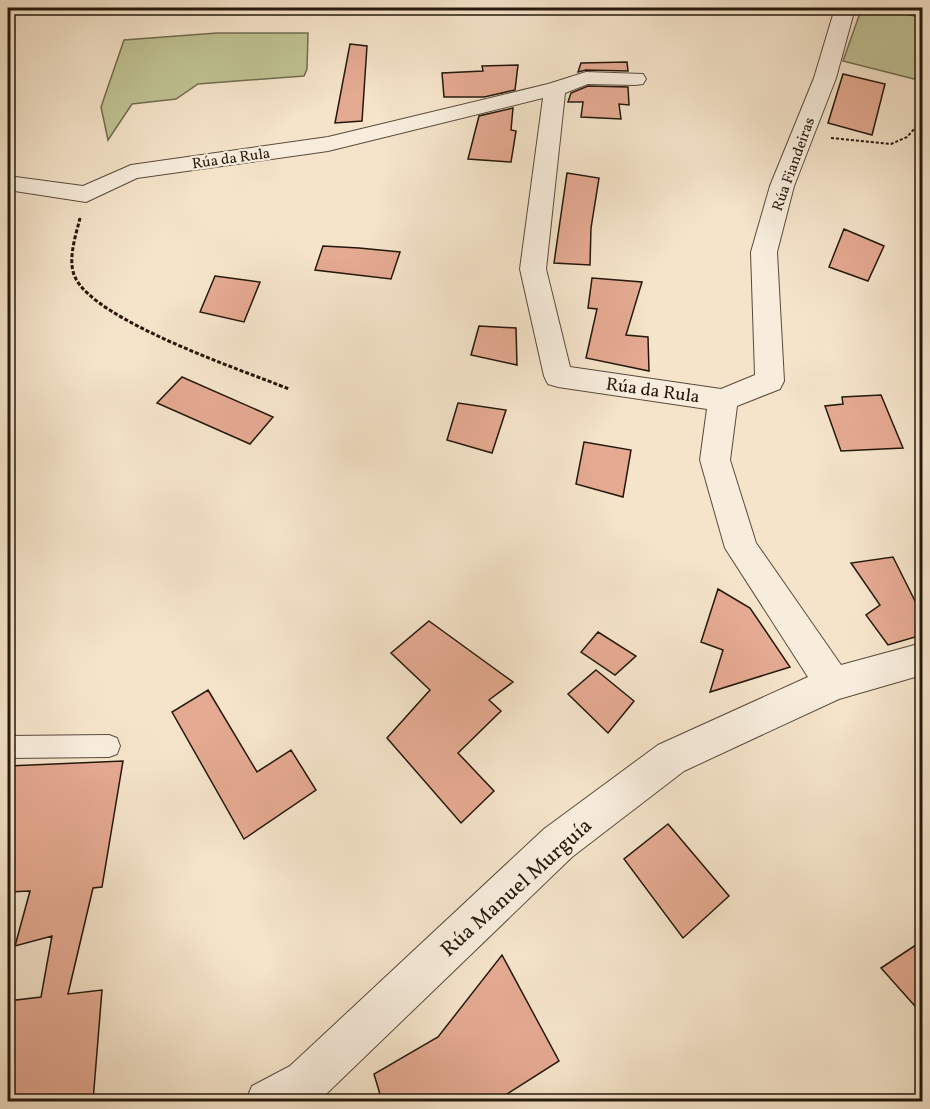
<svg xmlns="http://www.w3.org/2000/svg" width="930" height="1109" font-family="Vollkorn,serif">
  <rect width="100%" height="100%" fill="#f5e4ca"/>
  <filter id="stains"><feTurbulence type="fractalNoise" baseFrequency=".00333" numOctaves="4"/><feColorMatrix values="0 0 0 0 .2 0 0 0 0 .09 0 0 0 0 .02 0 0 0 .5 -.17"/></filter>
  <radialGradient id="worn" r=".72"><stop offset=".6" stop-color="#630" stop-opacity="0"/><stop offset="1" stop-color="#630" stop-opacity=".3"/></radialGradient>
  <!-- green -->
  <path fill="#c0c394" stroke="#726e50" stroke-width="1.5" d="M870 8H911L908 15 922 17V81L843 61 860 13H893Z
    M217 33H308L307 69 304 76 198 84 176 99 132 104 108 140 101 107 124 40Z"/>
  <!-- building -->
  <path fill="#e5aa92" stroke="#24180c" stroke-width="1.5" d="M350 44 367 46 362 121 335 123Z
    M627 62 628 71 586 70 578 72 581 63Z
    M518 65 515 90 484 97H444L442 73 483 71 482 66Z
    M843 74 885 84 872 135 828 123Z
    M588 86 628 87 629 105 619 104 621 119 581 117 583 102H568L571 93Z
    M513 108 511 130 516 131 511 162 468 159 479 116Z
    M567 173 599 178 591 228 590 265 554 263Z
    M844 229 884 246 868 281 829 267Z
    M323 246 359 248 400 252 391 279 315 270Z
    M215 276 260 282 244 322 200 312Z
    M592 278 642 282 626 335 648 337 649 371 586 358 597 309 588 308Z
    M479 326 516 328 517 365 471 355Z
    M182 377 273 417 250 444 157 403Z
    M881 395 903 448 841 451 825 406 843 404 842 397Z
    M458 403 506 410 492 453 447 440Z
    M584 442 631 450 623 497 576 484Z
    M893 557 922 615V635L888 645 866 615 880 605 851 563Z
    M718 589 750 608 790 667 710 692 723 650 701 642Z
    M429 621 513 682 489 700 501 711 458 753 494 791 461 823 387 738 430 690 391 653Z
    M598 632 636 656 615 675 581 652Z
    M596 670 634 701 608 733 568 694Z
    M208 690 257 772 291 750 316 790 244 839 172 712Z
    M123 761 102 887 93 888 68 994 102 990 93 1101H8V1001L41 997 52 936 15 946 30 891 8 892V766Z
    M668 824 729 896 683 938 624 859Z
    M922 941V1014L881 968Z
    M502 955 559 1061 496 1101H382L374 1074 438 1037Z"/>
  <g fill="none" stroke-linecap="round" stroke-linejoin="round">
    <defs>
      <path id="service" d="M109 735 117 738 120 746 117 754 109 757 8 758V736Z"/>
      <path id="minor" d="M835 8H855L836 78 794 186 777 252 784 381 780 389 737 406 730 460 756 543 841 665 922 643V675L839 699 684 771 572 857 322 1098 316 1102H245L252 1086 290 1066 544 829 658 745 808 677 725 548 700 460 707 409 558 387 548 384 544 376 520 269 543 98 328 151 137 178 86 202 8 190V176L83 186 131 165 328 137 548 84 586 72 643 74 646 79 643 84 635 85 588 84 565 93 546 269 570 367 721 389 755 375 751 252 770 186 814 78Z"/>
    </defs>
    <!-- service casing -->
    <use href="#service" stroke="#584b3c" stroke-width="2"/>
    <!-- minor casing -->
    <use href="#minor" stroke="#584b3c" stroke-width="2"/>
    <!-- path-far1 -->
    <path stroke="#24180c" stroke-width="2" stroke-dasharray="3 2" stroke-linecap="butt" d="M831 138 891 144 907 137 922 120"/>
    <!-- path -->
    <path stroke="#24180c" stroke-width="3" stroke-dasharray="4 2" stroke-linecap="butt" d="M80 218C76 235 67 260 75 277 95 321 242 370 289 389"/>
    <!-- service -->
    <use href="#service" fill="#f8eddd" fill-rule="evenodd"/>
    <!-- minor -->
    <use href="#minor" fill="#f8eddd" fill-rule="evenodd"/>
  </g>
  <g text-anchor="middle" stroke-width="4.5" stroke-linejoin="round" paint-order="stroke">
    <!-- far-street labels -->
    <g font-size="15" fill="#24180c" stroke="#f8eddd">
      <text transform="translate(231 158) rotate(-8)" y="5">Rúa da Rula</text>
      <text transform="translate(793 164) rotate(-70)" y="5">Rúa Fiandeiras</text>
    </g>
    <!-- street labels -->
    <g font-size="18" fill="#24180c" stroke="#f8eddd">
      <text transform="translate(653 390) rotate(8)" y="6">Rúa da Rula</text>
    </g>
    <!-- near-street labels -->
    <g font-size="21" fill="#24180c" stroke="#f8eddd">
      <text transform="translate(516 887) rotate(-42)" y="7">Rúa Manuel Murguía</text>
    </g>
  </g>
  <!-- margin -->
  <rect width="930" height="1109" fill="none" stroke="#f5e4ca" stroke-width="30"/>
  <rect x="9" y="9" width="912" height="1091" fill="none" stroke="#24180c" stroke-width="3"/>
  <rect x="15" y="15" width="900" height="1079" fill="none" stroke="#24180c" stroke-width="1.5"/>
  <rect width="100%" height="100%" filter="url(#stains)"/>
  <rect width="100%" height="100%" fill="url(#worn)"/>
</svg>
